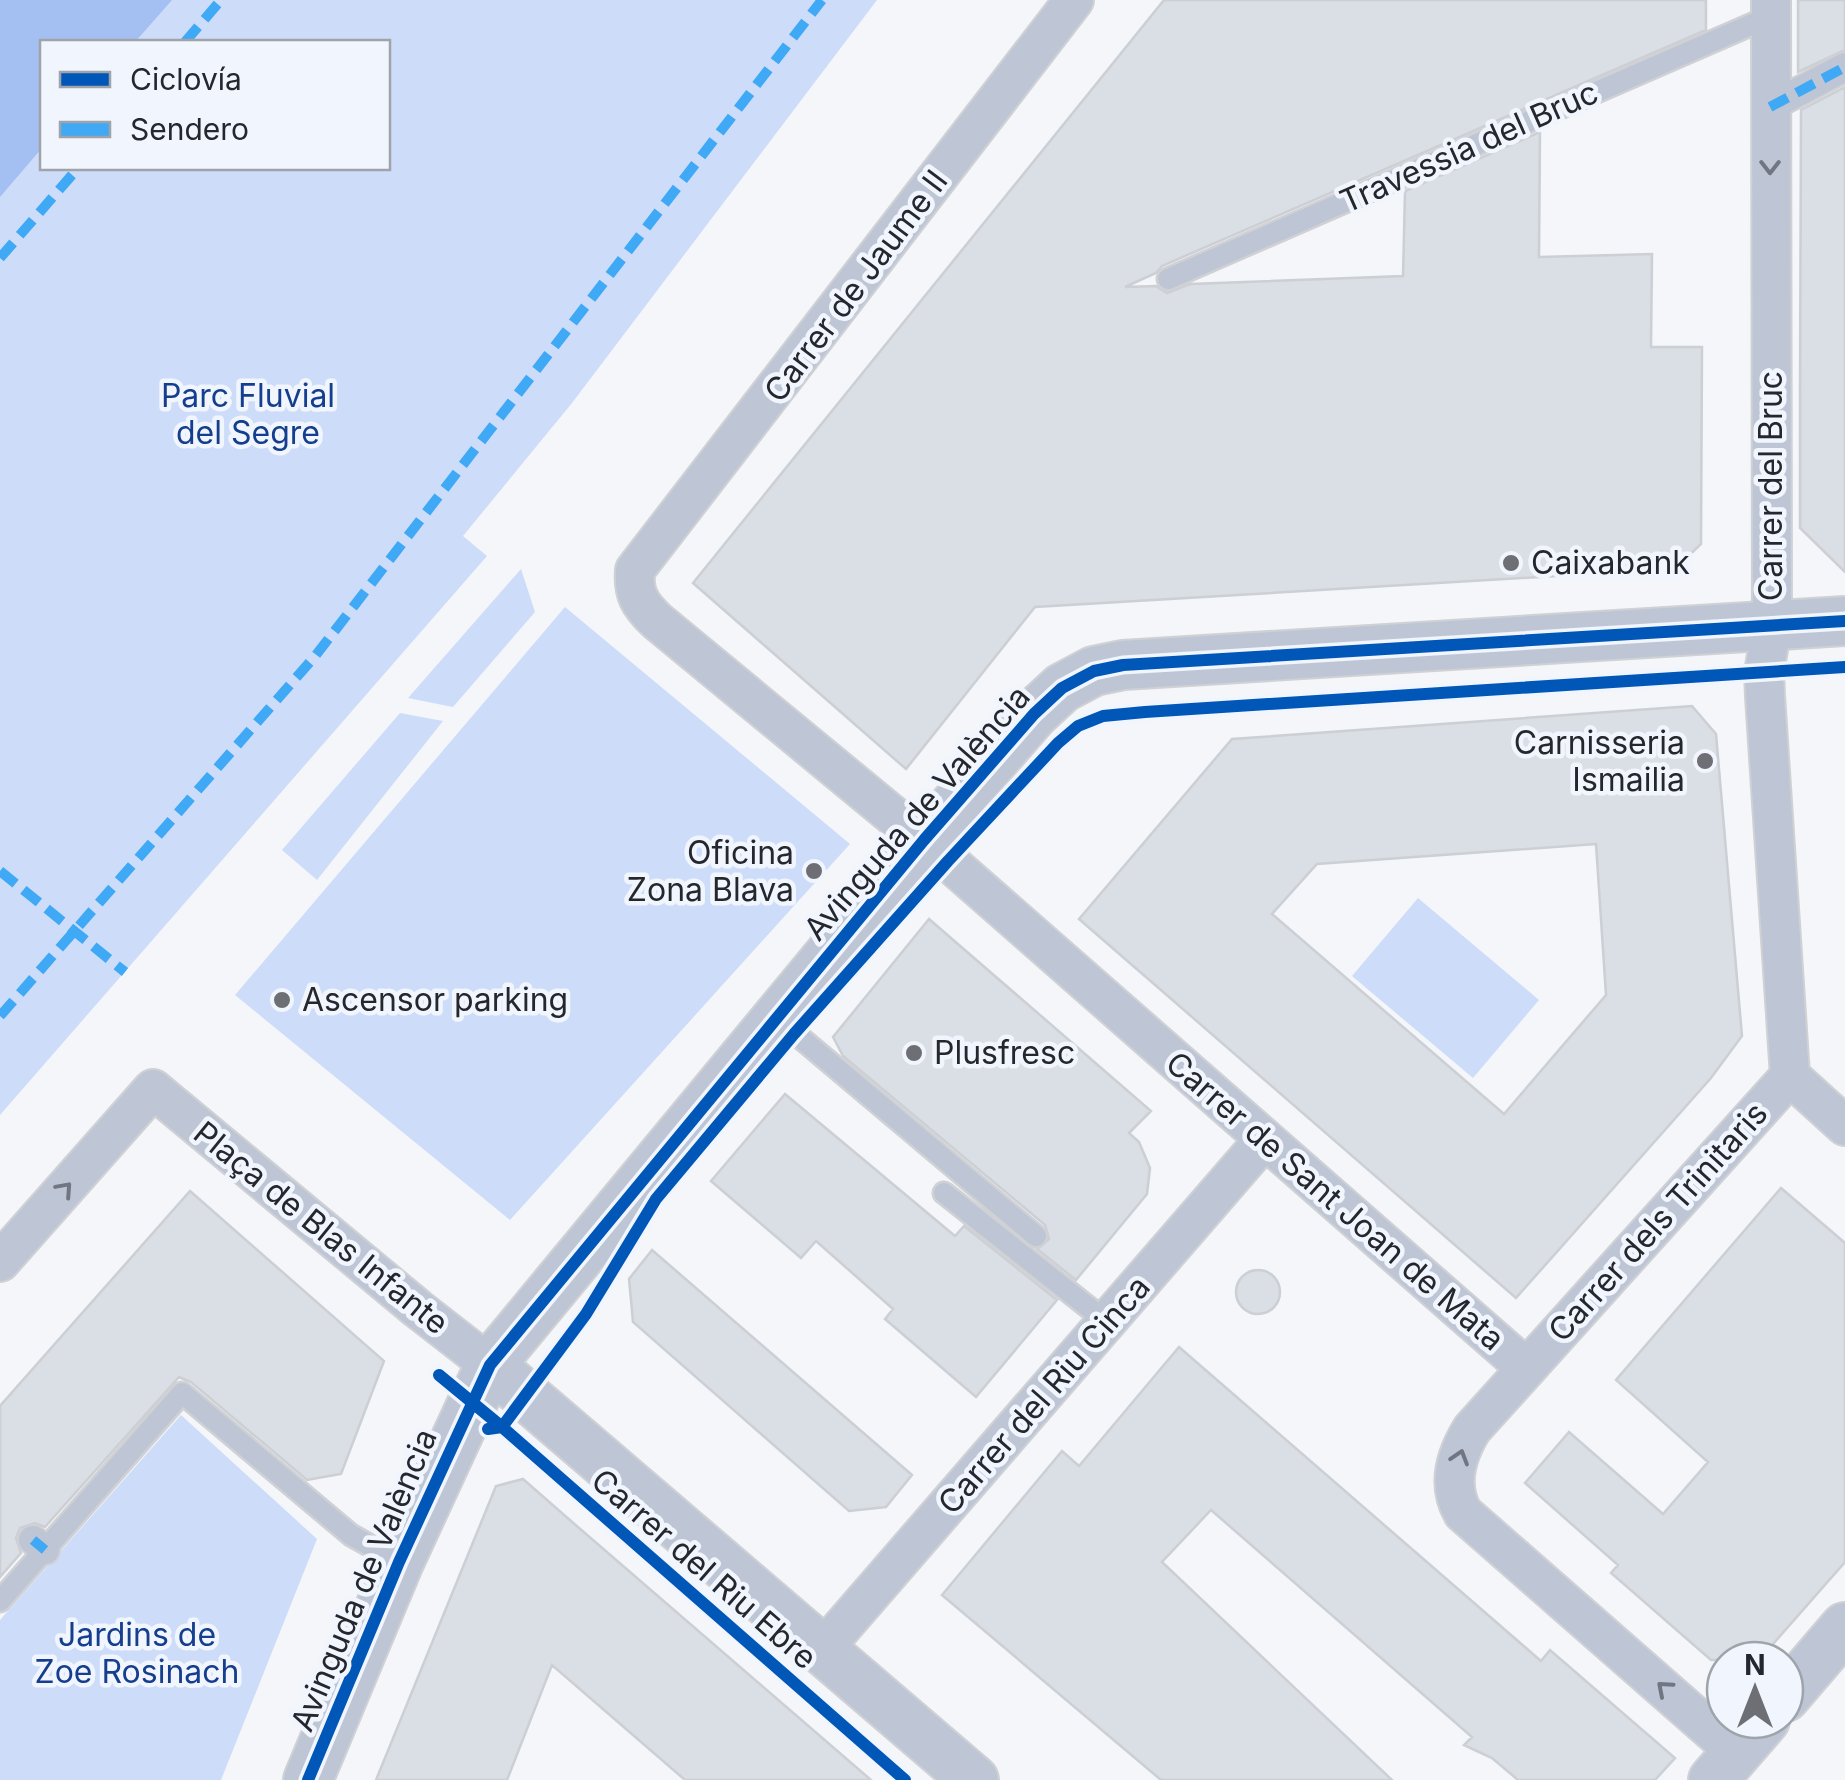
<svg xmlns="http://www.w3.org/2000/svg" width="1845" height="1780" font-family="Inter,sans-serif">
  <rect width="100%" height="100%" fill="#f4f6fa"/>
  <!-- green -->
  <path fill="#cdddf9" fill-rule="evenodd" d="M0 0H877L572 403 463 536 487 556 0 1115ZM42 42H388V168H42Z
    M521 569 535 612 453 707 408 698Z
    M565 607 850 844 510 1220 235 995Z
    M400 713 443 721 317 880 282 850Z
    M1418 898 1539 1000 1473 1078 1352 976Z
    M181 1415 317 1539 221 1780H0V1620Z"/>
  <!-- water -->
  <path fill="#a4bff2" d="M0 0H172L135 42H42V148L0 197Z"/>
  <!-- building -->
  <path fill="#dadee5" stroke="#cccfd4" stroke-width="2.5" fill-rule="evenodd" d="M1164 0H1706V30L1162 266 1156 273 1125 287 1156 286 1167 293 1190 284 1403 276 1405 191 1540 132 1539 257 1652 254 1651 347H1702L1701 544 1675 569 1035 607 906 769 693 583Z
    M1798 0H1845V50L1798 72Z
    M1845 87V572L1800 528V392L1801 110Z
    M1692 706 1716 734 1742 1036 1711 1078 1516 1298 1079 919 1232 739ZM1596 844 1606 995 1504 1114 1272 914 1317 864Z
    M929 919 1151 1111 1129 1133 1139 1142 1150 1168 1147 1194 1076 1280 1037 1249 1049 1239 1045 1225 843 1056 833 1037Z
    M785 1094 955 1236 964 1226 1057 1300 976 1397 885 1319 893 1309 816 1241 801 1258 711 1181Z
    M1781 1188 1845 1243V1562L1759 1660H1711L1611 1573 1618 1565 1525 1483 1569 1432 1663 1514 1708 1462 1616 1380Z
    M190 1191 384 1361 341 1474 307 1480 191 1382 179 1377 45 1527 35 1523 20 1528 16 1538 21 1553 0 1577V1406Z
    M652 1250 912 1475 886 1507 849 1511 633 1322 629 1279Z
    M1236 1292a22 22 0 1 1 44 0a22 22 0 1 1-44 0Z
    M1179 1347 1541 1661 1550 1650 1675 1758 1655 1780H1518L1492 1758 1464 1745 1472 1737 1211 1510 1162 1562 1392 1780H1161L942 1595 1062 1451 1079 1466Z
    M523 1479 571 1521 871 1780H685L552 1665 507 1780H376L496 1486Z"/>
  <g fill="none" stroke-linecap="round" stroke-linejoin="round">
    <defs>
      <path id="service" d="M1168 279 1771 16
        M778 1019 1036 1236
        M944 1193 1107 1322
        M0 1601 182 1393 351 1535 399 1562"/>
      <path id="pedestrian" d="M1770 107 1845 67
        M33 1540 45 1550"/>
      <path id="minor" d="M1074 0 635 570C633 594 640 605 657 621L948 861 1526 1368
        M1771 0 1772 625 1764 673 1765 696 1790 1076 1845 1126
        M0 1262 153 1089 418 1309 490 1365
        M823 1649 1264 1140
        M1737 1753 1463 1513C1447 1485 1456 1455 1472 1429L1790 1076"/>
      <path id="tertiary" d="M490 1365 974 1780
        M1785 1697 1845 1627
        M308 1780 399 1562 490 1365 924 840 1034 714 1062 688 1094 671 1123 665 1845 621
        M1713 1780 1765 1720"/>
    </defs>
    <!-- service casing -->
    <use href="#service" stroke="#cfd1d4" stroke-width="25"/>
    <!-- pedestrian casing -->
    <use href="#pedestrian" stroke="#cfd1d4" stroke-width="32"/>
    <!-- minor casing -->
    <use href="#minor" stroke="#cfd1d4" stroke-width="42"/>
    <!-- tertiary casing -->
    <use href="#tertiary" stroke="#cfd1d4" stroke-width="52"/>
    <!-- service -->
    <use href="#service" stroke="#bec6d5" stroke-width="20"/>
    <!-- pedestrian -->
    <use href="#pedestrian" stroke="#bec6d5" stroke-width="28"/>
    <!-- minor -->
    <use href="#minor" stroke="#bec6d5" stroke-width="38"/>
    <!-- tertiary -->
    <use href="#tertiary" stroke="#bec6d5" stroke-width="48"/>
    <!-- quiet -->
    <path stroke="#3fa9f5" stroke-width="10" stroke-dasharray="20 10" stroke-linecap="butt" d="M185 42 221 0
      M1770 107 1845 67
      M0 258 78 168
      M0 871 125 972
      M0 1016 316 655 822 0
      M33 1540 45 1550"/>
    <defs>
      <path id="cycleway" d="M439 1375 502 1427 586 1314 656 1199 794 1034 948 861 1058 743 1078 726 1103 716 1145 712 1845 667
        M488 1429 502 1427 905 1780
        M308 1780 399 1562 490 1365 924 840 1034 714 1062 688 1094 671 1123 665 1845 621"/>
    </defs>
    <!-- cycleway casing -->
    <use href="#cycleway" stroke="#f1f5fd" stroke-width="19"/>
    <!-- cycleway -->
    <use href="#cycleway" stroke="#0057b8" stroke-width="12"/>
  </g>
  <!-- one-way arrows -->
  <defs><path id="oneway-chevron" d="M-2-3.5L2.5 0L-2 3.5" fill="none" stroke-width="1.6" stroke-linecap="round" stroke-linejoin="round" transform="scale(2.5)"/></defs>
  <g stroke="#717682">
    <use href="#oneway-chevron" transform="translate(1770 167) rotate(90)"/>
    <use href="#oneway-chevron" transform="translate(65 1189) rotate(-48)"/>
    <use href="#oneway-chevron" transform="translate(1460 1457) rotate(-73)"/>
    <use href="#oneway-chevron" transform="translate(1664 1688) rotate(-139)"/>
  </g>
  <!-- markers -->
  <g fill="#6d6f75" stroke="#f1f5fd" stroke-width="4">
    <circle cx="1511" cy="563" r="10"/>
    <circle cx="1705" cy="761" r="10"/>
    <circle cx="814" cy="871" r="10"/>
    <circle cx="282" cy="1000" r="10"/>
    <circle cx="914" cy="1053" r="10"/>
  </g>
  <g text-anchor="middle" stroke-width="9" stroke-linejoin="round" paint-order="stroke">
    <!-- street labels -->
    <g font-size="32" fill="#24272e" stroke="#f1f5fd">
      <text transform="translate(1469 147) rotate(-24)" y="11">Travessia del Bruc</text>
      <text transform="translate(856 286) rotate(-53)" y="11">Carrer de Jaume II</text>
      <text transform="translate(1771 486) rotate(-90)" y="11">Carrer del Bruc</text>
      <text transform="translate(917 813) rotate(-49)" y="11">Avinguda de València</text>
      <text transform="translate(1335 1201) rotate(41)" y="11">Carrer de Sant Joan de Mata</text>
      <text transform="translate(1658 1222) rotate(-48)" y="11">Carrer dels Trinitaris</text>
      <text transform="translate(321 1228) rotate(39)" y="11">Plaça de Blas Infante</text>
      <text transform="translate(1044 1395) rotate(-49)" y="11">Carrer del Riu Cinca</text>
      <text transform="translate(704 1569) rotate(41)" y="11">Carrer del Riu Ebre</text>
      <text transform="translate(364 1580) rotate(-67)" y="11">Avinguda de València</text>
    </g>
    <!-- park labels -->
    <g font-size="32" fill="#153e8e" stroke="#f1f5fd">
      <text x="248" y="407">Parc Fluvial<tspan x="248" dy="37">del Segre</tspan></text>
      <text x="137" y="1646">Jardins de<tspan x="137" dy="37">Zoe Rosinach</tspan></text>
    </g>
    <!-- poi labels -->
    <g font-size="32" fill="#24272e" stroke="#f1f5fd" text-anchor="start">
      <text x="1531" y="574">Caixabank</text>
      <text x="1685" y="754" text-anchor="end">Carnisseria<tspan x="1685" dy="37">Ismailia</tspan></text>
      <text x="794" y="864" text-anchor="end">Oficina<tspan x="794" dy="37">Zona Blava</tspan></text>
      <text x="302" y="1011">Ascensor parking</text>
      <text x="934" y="1064">Plusfresc</text>
    </g>
  </g>
  <!-- legend -->
  <rect x="40" y="40" width="350" height="130" fill="#f1f5fd" stroke="#9fa3aa" stroke-width="2.5"/>
  <rect x="60" y="72" width="50" height="15" fill="#0057b8" stroke="#9fa3aa" stroke-width="2.5"/>
  <text x="130" y="90" font-size="30" fill="#24272e">Ciclovía</text>
  <rect x="60" y="122" width="50" height="15" fill="#3fa9f5" stroke="#9fa3aa" stroke-width="2.5"/>
  <text x="130" y="140" font-size="30" fill="#24272e">Sendero</text>
  <!-- north arrow -->
  <g transform="translate(1755 1690)"><circle r="48" fill="#f1f5fd" stroke="#9fa3aa" stroke-width="2.5"/>
  <path d="M0-8L18 38L0 25L-18 38Z" fill="#6d6f75"/>
  <text y="-15" font-size="28" font-weight="bold" text-anchor="middle" fill="#24272e">N</text>
  </g>
</svg>
